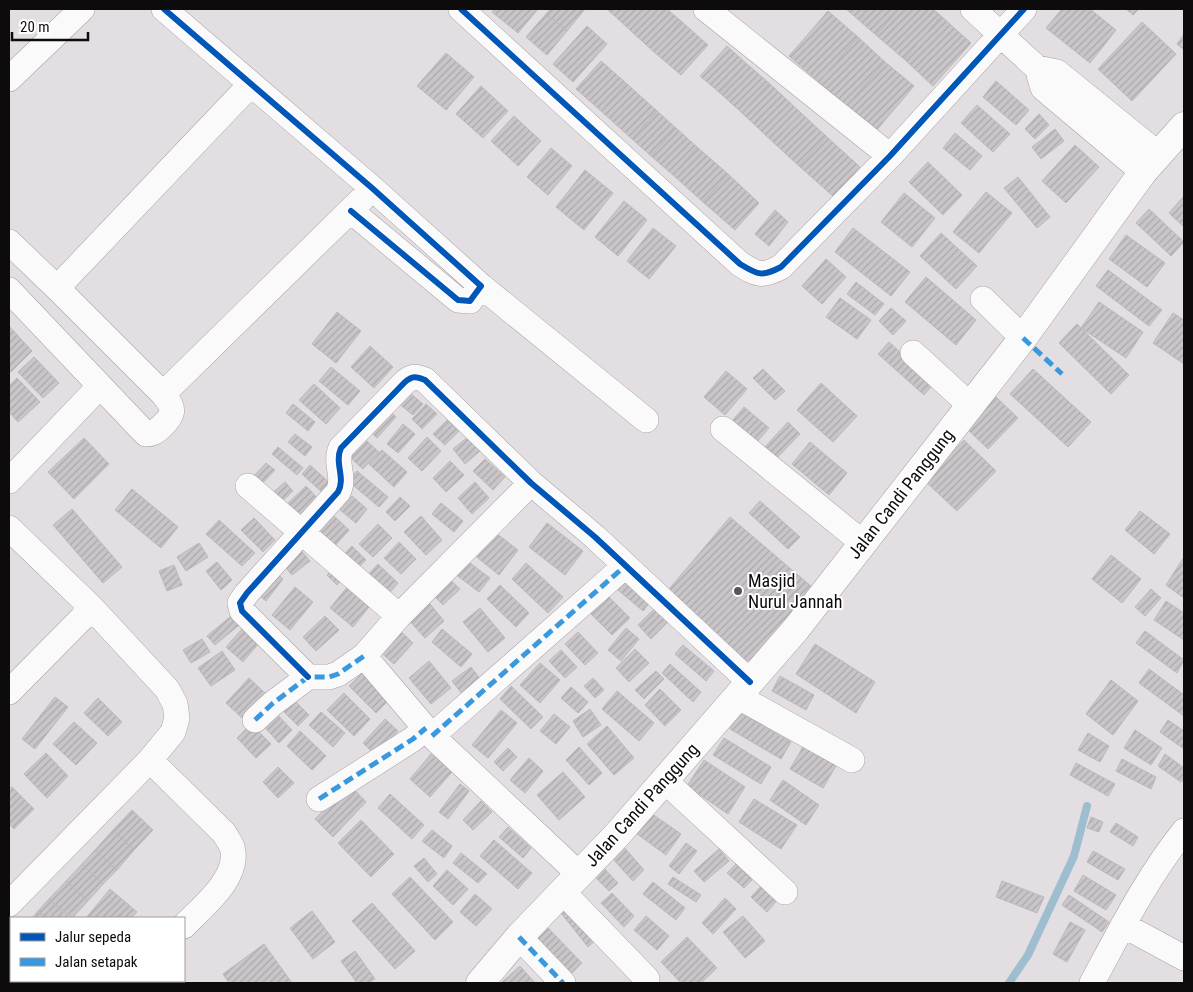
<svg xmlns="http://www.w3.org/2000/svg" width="1193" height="992" font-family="'Roboto Condensed',sans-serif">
  <defs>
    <pattern id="building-hatch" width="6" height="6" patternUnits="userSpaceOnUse" patternTransform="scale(1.25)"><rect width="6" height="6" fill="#c9c5c8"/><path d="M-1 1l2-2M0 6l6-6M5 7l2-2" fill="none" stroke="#aba8ab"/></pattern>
  </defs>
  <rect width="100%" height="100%" fill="#e3dee2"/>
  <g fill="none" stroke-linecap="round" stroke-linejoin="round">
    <!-- stream -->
    <path stroke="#9ebed0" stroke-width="8" d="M1009 983 1028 955 1074 856 1087 806"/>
  </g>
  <!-- building -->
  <path fill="url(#building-hatch)" stroke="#bcb8bb" d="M495 9H538L518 33 492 12Z
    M550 9H585L567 31 546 14Z
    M607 9H629L619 20Z
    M629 9H667L681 21 654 52 619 20Z
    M846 9H899L876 35Z
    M899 9H933L941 16 904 59 876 35Z
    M1062 9H1090L1116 30 1090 63 1046 28Z
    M1126 9H1139L1133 15Z
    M828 11 858 37 819 82 789 56Z
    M546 14 567 31 547 55 526 37Z
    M941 16 971 43 933 86 904 59Z
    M681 21 708 45 681 75 654 52Z
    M1142 22 1176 54 1132 101 1098 69Z
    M587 26 607 44 573 82 553 64Z
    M1184 34V50L1177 44Z
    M858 37 885 62 846 106 819 82Z
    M727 46 747 64 720 93 700 76Z
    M446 53 474 77 446 110 417 86Z
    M601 61 626 83 601 111 576 89Z
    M885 62 914 86 875 132 846 106Z
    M747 64 769 83 742 113 720 93Z
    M996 81 1029 110 1016 125 983 97Z
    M626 83 657 111 632 139 601 111Z
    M769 83 801 113 774 143 742 113Z
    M481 86 508 111 483 138 456 114Z
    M977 105 1010 134 993 152 961 123Z
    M657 111 676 128 651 156 632 139Z
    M801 113 826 136 799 166 774 143Z
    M1039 114 1049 125 1035 139 1025 129Z
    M514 116 541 141 518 166 491 141Z
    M676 128 697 147 673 175 651 156Z
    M1055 129 1064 141 1041 159 1032 147Z
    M955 133 982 156 970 170 943 148Z
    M826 136 860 167 834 197 799 166Z
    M1075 145 1099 167 1066 203 1042 181Z
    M697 147 728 174 703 202 673 175Z
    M551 148 572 166 548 195 527 177Z
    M928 162 962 195 943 215 909 182Z
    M585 170 613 193 584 230 556 207Z
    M728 174 759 203 735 230 703 202Z
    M1018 177 1050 217 1037 228 1004 188Z
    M986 192 1012 213 979 253 953 232Z
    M904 193 935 218 912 247 881 222Z
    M1184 196V227L1169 213Z
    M624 201 647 220 618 256 595 237Z
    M1149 209 1184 242 1171 256 1136 223Z
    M775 210 788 222 769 246 755 234Z
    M653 228 676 246 649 279 627 261Z
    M853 228 910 272 891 296 835 252Z
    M941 233 977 266 956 289 920 256Z
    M1126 235 1165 263 1147 287 1109 259Z
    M826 259 846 277 822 304 802 286Z
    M1108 270 1162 310 1149 326 1096 286Z
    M926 277 976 320 956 345 905 302Z
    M856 282 884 304 875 315 847 294Z
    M840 298 871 320 857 339 826 317Z
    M1099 302 1143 332 1126 358 1081 328Z
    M891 308 906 321 893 335 879 321Z
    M337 312 361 331 336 363 312 344Z
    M1173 313 1184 320V364L1153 343Z
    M1077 324 1129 375 1111 394 1059 343Z
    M9 326 32 351 11 372 9 370Z
    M889 342 934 383 924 395 878 354Z
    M370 346 393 367 374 388 351 367Z
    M34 357 59 383 43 398 18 372Z
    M331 367 360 391 348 405 319 381Z
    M763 369 785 391 775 400 753 378Z
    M1033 369 1091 422 1068 447 1010 394Z
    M726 371 747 389 725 415 704 397Z
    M17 378 40 402 18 422 9 412V386Z
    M821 383 857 416 833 442 797 410Z
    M314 384 340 408 326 424 299 400Z
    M403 387 423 404 413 415 393 399Z
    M995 396 1018 418 988 449 965 427Z
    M293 404 315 422 308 431 286 413Z
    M426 404 437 414 422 429 412 419Z
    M384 405 396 417 377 438 365 427Z
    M744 407 769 428 757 442 732 421Z
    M447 420 459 431 445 445 433 434Z
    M788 422 800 434 775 460 763 449Z
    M403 424 415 434 398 453 387 444Z
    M295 434 312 447 305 456 288 442Z
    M361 436 379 452 363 469 345 453Z
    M427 437 441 451 422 471 408 458Z
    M468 437 480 451 465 464 453 449Z
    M84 438 109 464 74 499 48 472Z
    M964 440 996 471 957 511 925 481Z
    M810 442 847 473 829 495 792 464Z
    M278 447 303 468 297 475 272 454Z
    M382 450 407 472 394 487 369 464Z
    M485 459 505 477 493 490 473 471Z
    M450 461 464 475 446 492 433 478Z
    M266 463 275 470 259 487 251 479Z
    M310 465 333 486 325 495 302 474Z
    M357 471 388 497 379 507 348 481Z
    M285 482 293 491 279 504 270 495Z
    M475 482 489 498 472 514 458 498Z
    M306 486 322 503 300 524 284 507Z
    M132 489 178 527 161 548 115 510Z
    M352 496 367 509 356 523 340 510Z
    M400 497 410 506 395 521 386 512Z
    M760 501 800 537 788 549 749 513Z
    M441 503 463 521 454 532 432 514Z
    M72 509 122 567 103 583 53 525Z
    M1140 511 1170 534 1154 554 1125 530Z
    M333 515 349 530 333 548 317 533Z
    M421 516 442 540 426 555 404 532Z
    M730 517 812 587 751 661 741 660 664 595Z
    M254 518 275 540 263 552 241 530Z
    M219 520 255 553 242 566 206 534Z
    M547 523 583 551 565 575 529 547Z
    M378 524 392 538 373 557 359 544Z
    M492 530 518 550 499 575 473 554Z
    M399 542 416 559 401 574 384 558Z
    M199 543 208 557 186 571 177 557Z
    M352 546 366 560 351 575 338 561Z
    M299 548 310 561 292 575 281 562Z
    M1111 555 1141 579 1122 603 1092 579Z
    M1184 557V598L1166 585Z
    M466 560 490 578 479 592 455 574Z
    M217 562 232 580 221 590 206 571Z
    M526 563 563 597 548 613 512 579Z
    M378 564 398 583 386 597 365 578Z
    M174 565 182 585 167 591 159 571Z
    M336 565 346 574 337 585 327 575Z
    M274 571 283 579 266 601 256 593Z
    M447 577 460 589 443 605 431 593Z
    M625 581 650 602 643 611 618 590Z
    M349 585 372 603 353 627 330 608Z
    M500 585 529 613 516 627 487 599Z
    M295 587 313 602 290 630 272 615Z
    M1151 589 1161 598 1145 616 1135 607Z
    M608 596 630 618 612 635 591 614Z
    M426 599 444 621 425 638 406 617Z
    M1166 601 1184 613V640L1154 620Z
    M656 607 669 621 651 639 638 625Z
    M480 608 505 638 488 652 463 622Z
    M236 612 244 621 215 645 207 636Z
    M325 616 339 630 316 651 303 637Z
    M243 628 259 643 243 662 226 647Z
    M397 628 413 643 394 664 378 650Z
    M626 628 639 639 621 661 608 650Z
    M442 629 472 654 461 667 432 642Z
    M1145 631 1184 660 1177 673 1136 643Z
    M578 632 598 653 585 665 565 644Z
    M202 639 210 652 191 663 183 650Z
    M815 644 875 682 856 713 796 674Z
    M683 645 714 671 706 681 675 654Z
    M635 649 649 663 629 682 616 668Z
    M561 650 577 667 565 678 549 661Z
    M222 651 235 670 211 686 198 668Z
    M429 661 451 688 431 704 409 678Z
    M540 663 560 680 540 703 520 685Z
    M670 664 701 692 693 702 662 673Z
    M471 667 485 685 466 699 452 681Z
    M1149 669 1184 695V716L1139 683Z
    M364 671 391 698 376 713 349 686Z
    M656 671 664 679 644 699 635 690Z
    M780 676 814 695 806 710 772 691Z
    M249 678 265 693 242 718 226 703Z
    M593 678 604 690 595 698 584 686Z
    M1111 680 1138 701 1113 735 1086 714Z
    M511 686 543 717 531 729 500 699Z
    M571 687 588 702 578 713 561 698Z
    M660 689 681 710 665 726 645 705Z
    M617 691 654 723 639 741 602 709Z
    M344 693 370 719 354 736 327 710Z
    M290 696 309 715 298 726 279 707Z
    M55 697 68 707 35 749 22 739Z
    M98 698 122 722 108 736 84 713Z
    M590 709 601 725 583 737 573 721Z
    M273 710 292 730 279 743 260 722Z
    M501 710 517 723 488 758 472 745Z
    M321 712 345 733 333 747 309 725Z
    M739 712 791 742 781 759 730 729Z
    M554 714 570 727 556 744 540 731Z
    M385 719 398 731 376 756 363 743Z
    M1168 720 1184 731V749L1160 732Z
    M74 722 97 743 76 765 53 744Z
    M251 724 271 744 256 758 237 738Z
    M607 726 634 758 614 775 587 744Z
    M1135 730 1162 748 1151 765 1124 748Z
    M300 731 326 756 312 770 287 746Z
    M1088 733 1109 746 1100 762 1078 750Z
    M724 738 771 767 761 784 713 755Z
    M804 745 837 764 823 788 790 769Z
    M579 747 602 773 589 785 566 760Z
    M508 748 517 757 503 771 494 762Z
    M46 753 68 776 47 798 24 774Z
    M431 754 452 772 430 797 410 779Z
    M1165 754 1184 768V777L1181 782 1158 766Z
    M529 758 543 771 525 793 510 780Z
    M1122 759 1156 777 1151 789 1116 771Z
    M704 760 745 787 728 814 687 786Z
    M1076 763 1115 784 1108 796 1070 775Z
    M278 767 294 783 278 798 263 782Z
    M563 772 585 797 559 820 537 795Z
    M783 780 819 805 806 825 770 800Z
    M349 784 366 802 333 837 315 819Z
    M460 784 469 791 448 819 439 812Z
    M12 787 34 809 14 829 9 824V789Z
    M390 794 424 825 412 839 378 808Z
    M754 799 797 825 781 849 739 822Z
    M481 801 492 812 473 830 463 820Z
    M132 810 153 830 134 850 113 830Z
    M648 811 681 834 666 855 633 831Z
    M1091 817 1103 822 1099 832 1087 828Z
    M361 820 394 854 371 877 338 843Z
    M1116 823 1138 837 1133 846 1110 832Z
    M508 827 531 848 523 858 499 837Z
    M113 830 134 850 117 870 95 850Z
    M432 830 452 846 444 858 422 841Z
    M494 840 532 873 518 889 480 856Z
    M686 843 697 851 679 874 669 866Z
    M623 846 644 870 633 881 611 857Z
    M719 849 729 861 704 882 694 871Z
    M95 850 117 870 103 884 82 864Z
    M1093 851 1125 869 1118 880 1087 862Z
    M461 853 487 874 478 883 453 863Z
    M424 858 437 874 428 882 414 866Z
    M597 861 618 883 609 891 588 870Z
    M82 864 103 884 88 901 66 881Z
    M736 864 752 880 744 888 727 873Z
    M447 870 468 889 453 905 433 886Z
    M1083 875 1116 895 1106 910 1074 891Z
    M410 877 453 922 435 940 392 894Z
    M673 877 701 895 696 902 668 884Z
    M66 881 88 901 72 918 49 899Z
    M1002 881 1044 897 1037 913 996 897Z
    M653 882 685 908 676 920 643 894Z
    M763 884 779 898 767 912 751 897Z
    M110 889 137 912 131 918H86Z
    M612 893 634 916 624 927 601 903Z
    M475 894 492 909 476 926 460 912Z
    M1069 895 1109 922 1102 932 1062 905Z
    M725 898 736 909 713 934 702 923Z
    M49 899 70 918H46L38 911Z
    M372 903 415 951 395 969 352 921Z
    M570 906 597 939 588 947 561 913Z
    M38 911 46 918H32Z
    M312 911 335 942 313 959 290 928Z
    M646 916 669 936 657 950 634 930Z
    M743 916 765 941 745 958 723 932Z
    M1070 922 1085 930 1067 962 1053 954Z
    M547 927 582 963 567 978 532 942Z
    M687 937 717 968 701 983H681L661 962Z
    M264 944 292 983H229L223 974Z
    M9 950 11 952V981H13L11 983 9 980Z
    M355 951 375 979 368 983H357L341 961Z
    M520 966 535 983H501Z"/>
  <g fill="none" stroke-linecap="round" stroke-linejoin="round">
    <defs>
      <path id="minor" d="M164 9 372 188 481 286 470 301 458 300 351 211
        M461 9 740 264C758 275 762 277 781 267L890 156 1024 9
        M706 9 890 156
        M973 9 1037 68 1043 88 1143 172
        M1037 68 1057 72 1158 154
        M9 79 82 9
        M9 242 57 288 163 394C176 409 174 415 160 428 155 432 153 434 146 434L142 430 9 290
        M481 286 646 420
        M57 288 251 84
        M983 299 1023 338
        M913 353 971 406
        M163 394 362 199
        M723 429 863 543
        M9 481 99 387
        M531 483 399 616 364 656 432 736 579 874
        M248 486 399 616
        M9 528 92 608 167 689 175 704 177 718 173 732 150 760 9 904
        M308 677 242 611 240 603 247 593 338 492C346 478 334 463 341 448L405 382C412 376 416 376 425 380L531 483 595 537 750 682
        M9 692 92 608
        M737 696 852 760
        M255 720 272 704 308 677H329L338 674 364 656
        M432 736 625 566
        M150 760 224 833C226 837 230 842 232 847 241 877 202 907 184 926
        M665 781 785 892
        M319 799 413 739 426 728
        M562 891 647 979
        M1123 925 1184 958
        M519 937 563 983
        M127 983 130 981
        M1092 983C1120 931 1147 877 1184 831"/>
      <path id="major" d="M480 983 519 937 617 835 796 629 1023 338 1143 172 1184 126"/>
    </defs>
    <!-- minor casing -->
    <use href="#minor" stroke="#a7a3a6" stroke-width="26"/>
    <!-- major casing -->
    <use href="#major" stroke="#a7a3a6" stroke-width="29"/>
    <!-- minor -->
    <use href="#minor" stroke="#fbfafb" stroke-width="25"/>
    <!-- major -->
    <use href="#major" stroke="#fbfafb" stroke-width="28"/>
    <!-- quiet -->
    <path stroke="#3a99de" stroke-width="5" stroke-dasharray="10 5" stroke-linecap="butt" d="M1023 338 1062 374
      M255 720 272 704 308 677H329L338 674 364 656
      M432 736 625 566
      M319 799 413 739 426 728
      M519 937 563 983"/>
    <defs>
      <path id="cycleway" d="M164 9 372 188 481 286 470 301 458 300 351 211
        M461 9 740 264C758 275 762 277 781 267L890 156 1024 9
        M308 677 242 611 240 603 247 593 338 492C346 478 334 463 341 448L405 382C412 376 416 376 425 380L531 483 595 537 750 682"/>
    </defs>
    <!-- cycleway casing -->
    <use href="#cycleway" stroke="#fff" stroke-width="9"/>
    <!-- cycleway -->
    <use href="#cycleway" stroke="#0057b8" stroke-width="6"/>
  </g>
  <!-- markers -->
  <circle fill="#595558" stroke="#fff" stroke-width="2" cx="738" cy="591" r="5"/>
  <g text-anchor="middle" stroke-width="4" stroke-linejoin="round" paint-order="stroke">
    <!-- street labels -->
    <g font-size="18" fill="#0e0b0d" stroke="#fff">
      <text transform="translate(901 494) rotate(-52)" y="6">Jalan Candi Panggung</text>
      <text transform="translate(642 805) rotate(-48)" y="6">Jalan Candi Panggung</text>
    </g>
    <!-- poi labels -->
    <g font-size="18" fill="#0e0b0d" stroke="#fff" text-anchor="start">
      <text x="748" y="587">Masjid<tspan x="748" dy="21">Nurul Jannah</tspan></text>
    </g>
  </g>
  <!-- border -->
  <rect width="1193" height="992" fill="none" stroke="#0e0b0d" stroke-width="20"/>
  <!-- legend -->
  <rect x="10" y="917" width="175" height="65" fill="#ffffff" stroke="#9f9d9e"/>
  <rect x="20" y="933" width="25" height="8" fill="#0057b8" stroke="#9f9d9e"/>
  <text x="55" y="942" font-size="15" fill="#0e0b0d">Jalur sepeda</text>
  <rect x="20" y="958" width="25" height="8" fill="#3a99de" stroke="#9f9d9e"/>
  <text x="55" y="967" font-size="15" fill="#0e0b0d">Jalan setapak</text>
  <!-- scale -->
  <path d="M12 32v8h76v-8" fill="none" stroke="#0e0b0d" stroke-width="2.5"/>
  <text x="20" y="32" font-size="15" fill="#0e0b0d" stroke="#ffffff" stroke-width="4" paint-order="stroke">20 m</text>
</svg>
